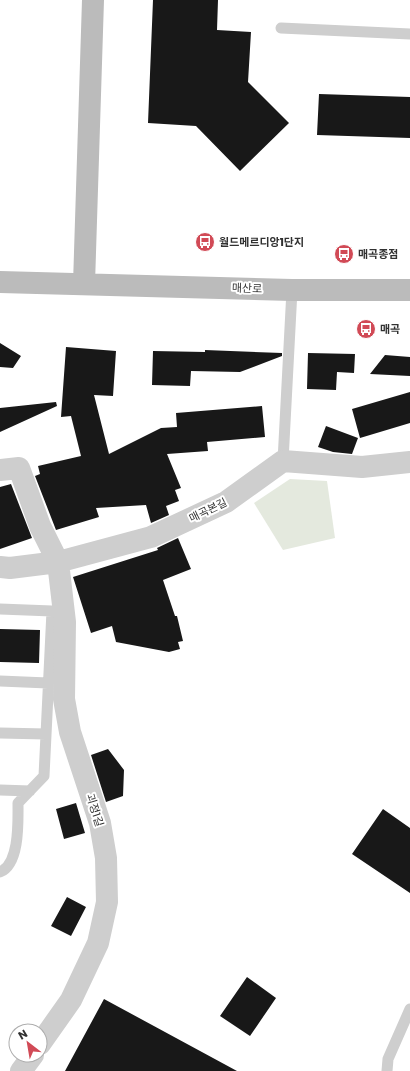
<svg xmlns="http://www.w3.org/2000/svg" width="410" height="1071" font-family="Poppins,'Noto Sans KR',sans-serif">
  <rect width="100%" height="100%" fill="#fff"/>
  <!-- green -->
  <path fill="#e4e9de" d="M290 479 327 481 335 538 283 550 254 503Z"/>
  <!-- building -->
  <path fill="#181818" d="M153 0H218L217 30 251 32 248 82 289 123 240 171 196 126 148 123Z
    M319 94 410 97V138L317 135Z
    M0 343 21 356 13 368 0 367Z
    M66 347 116 351 113 396 94 395 109 454 161 428 177 427 176 413 262 406 265 437 207 442 208 451 167 454 181 488 175 490 179 501 166 506 169 515 151 523 146 505 96 508 99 517 56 530 35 476 40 474 38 466 81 456 71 416 61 417Z
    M205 350 282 353V356L240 372 191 371 190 386 152 385 153 351 205 352Z
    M308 353 355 354 354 373 337 372 336 390 307 389Z
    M385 355 410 357V376L370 374Z
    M410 392V423L360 438 352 409Z
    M56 402 57 406 0 432V408Z
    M326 426 358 438 352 454 333 452 318 447Z
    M11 484 32 538 0 549V487Z
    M178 538 191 569 163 580 175 616H177L183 641 178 642 180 649 169 652 116 642 112 626 91 633 73 577 158 550 157 548Z
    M0 629 40 630 39 663 0 662Z
    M108 749 124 770 123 796 106 802 91 755Z
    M76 803 85 833 64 839 56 809Z
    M383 809 410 828V893L352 854Z
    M67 897 86 907 71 936 51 926Z
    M247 977 276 998 250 1036 220 1016Z
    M104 999 237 1071H65Z"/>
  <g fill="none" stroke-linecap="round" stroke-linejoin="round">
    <!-- lane -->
    <path stroke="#cecece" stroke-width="11" d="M281 28 410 34
      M283 461 292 290
      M0 609 52 611 44 776 18 803C18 821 20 864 0 872
      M0 681 48 683
      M0 733 46 734
      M0 790 30 791
      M387 1071 388 1059 410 1009"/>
    <!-- street -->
    <path stroke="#cecece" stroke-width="22" d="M0 470 19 468 40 526 58 562 65 622 64 699 70 732 100 823 106 858 107 902 98 943 71 1000 40 1044
      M0 567 10 568 58 562 151 537 226 502 283 461 362 467 410 462
      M21 1071 33 1055"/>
    <!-- secondary -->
    <path stroke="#bbb" stroke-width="22" d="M0 282 292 290H410
      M84 284 93 0"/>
  </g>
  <!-- icons -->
  <defs>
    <symbol id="bus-disc" viewBox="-11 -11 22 22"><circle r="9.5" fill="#d14a56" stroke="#fff"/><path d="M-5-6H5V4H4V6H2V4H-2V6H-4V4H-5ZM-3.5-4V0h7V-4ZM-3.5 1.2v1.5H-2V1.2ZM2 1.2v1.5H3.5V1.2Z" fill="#fff"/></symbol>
  </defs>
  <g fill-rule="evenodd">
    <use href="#bus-disc" x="194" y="231" width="22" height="22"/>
    <use href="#bus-disc" x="333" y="243" width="22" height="22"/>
    <use href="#bus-disc" x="355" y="318" width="22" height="22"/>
  </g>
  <g text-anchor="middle" stroke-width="4" stroke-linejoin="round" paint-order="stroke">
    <!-- poi labels -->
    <g font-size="11" font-weight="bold" fill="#313131" stroke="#fff" text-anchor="start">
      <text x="219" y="246">월드메르디앙1단지</text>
      <text x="358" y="258">매곡종점</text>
      <text x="380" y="333">매곡</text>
    </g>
    <!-- street labels -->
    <g font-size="11" fill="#313131" stroke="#fff">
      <text transform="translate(247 288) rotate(2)" y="4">매산로</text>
      <text transform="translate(208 510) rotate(-26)" y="4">매곡본길</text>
      <text transform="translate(95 810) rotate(73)" y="4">괴정1길</text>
    </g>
  </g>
  <!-- north arrow -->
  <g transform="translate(28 1043) rotate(329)"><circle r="19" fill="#ffffff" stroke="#adadad"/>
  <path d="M0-3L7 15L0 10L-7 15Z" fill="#d14a56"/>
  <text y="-6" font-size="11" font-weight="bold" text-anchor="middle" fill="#313131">N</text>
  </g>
</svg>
